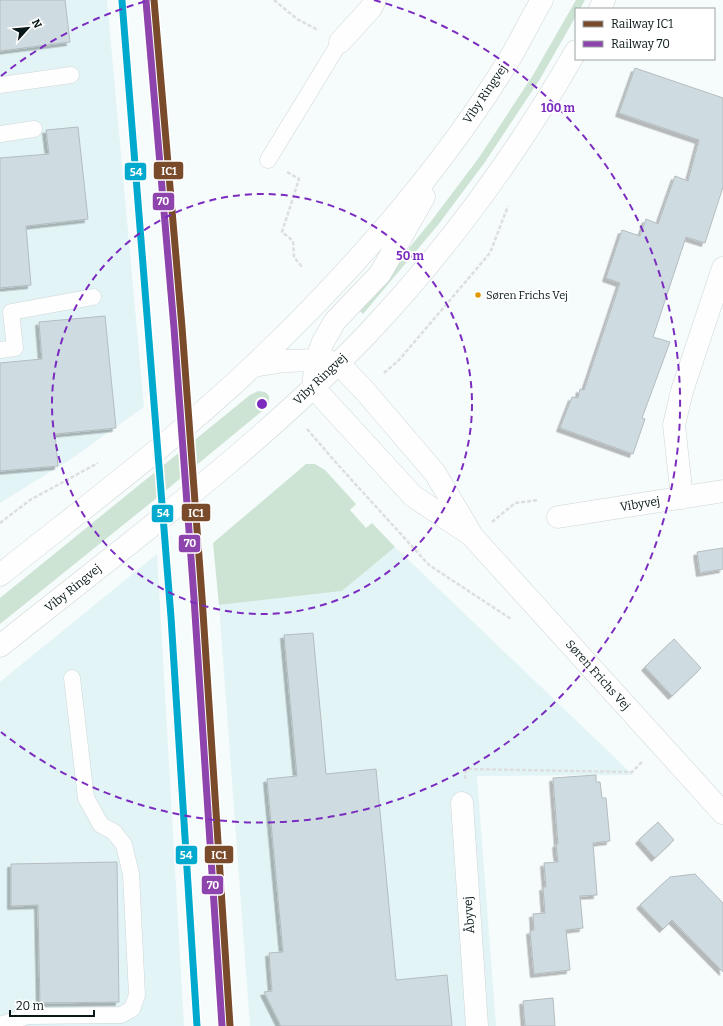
<svg xmlns="http://www.w3.org/2000/svg" width="723" height="1026" font-family="Bitter,serif">
  <defs>
    <filter id="shadow"><feDropShadow dx="-3.5" dy="3.5" stdDeviation="0" flood-color="#0004"/></filter>
  </defs>
  <rect width="100%" height="100%" fill="#f6fbfb"/>
  <!-- built -->
  <path fill="#e3f4f7" d="M0 0H107L144 407 71 459 0 503Z
    M395 547 633 775 477 776 496 1026H250L219 605 342 591Z
    M157 554 184 1026H0V682Z"/>
  <!-- green -->
  <path fill="#cde4d4" d="M576 0H585L580 9H576V16L540 79 485 162 438 225 363 314 357 308 387 275 432 220 478 159 533 75Z
    M258 391 265 392 269 396V404L261 412 153 501 0 624V598L250 395Z
    M306 464H315L325 470 356 504 350 510 366 528 372 523 395 547 342 591 219 605 213 543Z"/>
  <!-- building -->
  <path fill="#cedce2" stroke="#b4bcbf" filter="url(#shadow)" d="M0 0H65L70 42 0 51Z
    M635 68 723 98V187L705 243 686 237 653 337 670 342 642 418 645 419 633 454 560 428 572 397 578 398 580 389 584 390 620 283 606 278 622 230 640 236 646 219 658 224 675 176 688 181 699 140 619 113Z
    M78 127 88 219 26 226 31 285 0 288V158L49 154 46 130Z
    M105 316 116 428 55 434 58 466 0 471V363L42 359 39 322Z
    M723 548V569L700 573 697 552Z
    M313 633 326 774 376 769 396 980 447 975 452 1026H281L264 992 272 991 269 953 283 952 267 779 297 776 284 635Z
    M674 639 701 668 672 696 645 667Z
    M596 775V782H600L602 798H606L610 841 593 843 597 895 580 896 583 928 566 930 570 970 534 974 530 931 534 930 533 914 545 913 543 887H546L544 863 558 862 556 844H558L553 778Z
    M658 822 674 840 655 858 639 840Z
    M117 862 119 1002 40 1003 38 905 11 906V864Z
    M695 874 723 903V972L672 920 663 929 640 905 670 877Z
    M553 998 555 1026H525L523 1001Z"/>
  <g fill="none" stroke-linecap="round" stroke-linejoin="round">
    <defs>
      <path id="lane" d="M0 85 71 75
        M0 134 34 129
        M268 160 340 42
        M0 350 15 348 11 312 93 297
        M0 1025 28 1016 121 1015 132 1009 137 995 131 874 124 845 114 832 101 825 86 798 72 678"/>
      <path id="street" d="M340 42 371 8 375 0
        M682 498 674 425 682 391 723 268
        M558 517 723 491
        M462 803 477 1026"/>
      <path id="secondary" d="M600 9 604 0
        M424 197 380 274 335 321 323 342 316 360 313 387 413 496 468 533
        M253 366 285 361 316 360 338 363 364 390 435 473 473 537 723 813
        M0 575C85 507 174 441 253 366 351 273 443 169 513 53 523 35 532 17 542 0
        M0 646C126 545 258 449 370 331 450 246 518 152 576 51"/>
    </defs>
    <!-- lane casing -->
    <use href="#lane" stroke="#cdd6d7" stroke-width="17"/>
    <!-- street casing -->
    <use href="#street" stroke="#cdd6d7" stroke-width="23"/>
    <!-- secondary casing -->
    <use href="#secondary" stroke="#cdd6d7" stroke-width="23"/>
    <!-- path -->
    <path stroke="#dddfdf" stroke-width="2.5" stroke-dasharray="4 2" stroke-linecap="butt" d="M274 0 297 19 318 30
      M287 172 299 179 282 232 293 241 294 257 303 268
      M384 373 399 360 490 253 508 206
      M307 429 339 466 429 565 511 619
      M492 522 515 503 539 500
      M0 523 30 500 98 463
      M465 779 466 769 632 772 642 762"/>
    <!-- lane -->
    <use href="#lane" stroke="#fefefe" stroke-width="16"/>
    <!-- street -->
    <use href="#street" stroke="#fefefe" stroke-width="22"/>
    <!-- secondary -->
    <use href="#secondary" stroke="#fefefe" stroke-width="22"/>
    <defs>
      <path id="rail-1" d="M154 0 182 327 202 597 230 1026"/>
      <path id="rail-2" d="M146 1 174 328 194 598 222 1026"/>
      <path id="rail-3" d="M122 1 171 617 197 1026"/>
    </defs>
    <!-- rail-1 casing -->
    <use href="#rail-1" stroke="#fff" stroke-width="10"/>
    <!-- rail-2 casing -->
    <use href="#rail-2" stroke="#fff" stroke-width="10"/>
    <!-- rail-3 casing -->
    <use href="#rail-3" stroke="#fff" stroke-width="10"/>
    <!-- rail-1 -->
    <use href="#rail-1" stroke="#7a4b2a" stroke-width="7"/>
    <!-- rail-2 -->
    <use href="#rail-2" stroke="#8e44ad" stroke-width="7"/>
    <!-- rail-3 -->
    <use href="#rail-3" stroke="#00a9ce" stroke-width="7"/>
  </g>
  <!-- distance rings -->
  <g fill="none" stroke="#7b2cbf" stroke-width="2" stroke-dasharray="7 5">
    <circle cx="262" cy="404" r="210"/>
    <path d="M1 76A419 419 0 0 1 150 0M374 0A419 419 0 1 1 1 732"/>
  </g>
  <!-- markers -->
  <circle fill="#df9802" stroke="#fff" stroke-width="1.5" cx="478" cy="295" r="3.5"/>
  <g text-anchor="middle" stroke-width="3.5" stroke-linejoin="round" paint-order="stroke">
    <!-- bus labels -->
    <g font-size="11" fill="#081718" stroke="#fff" text-anchor="start">
      <text x="486" y="299">Søren Frichs Vej</text>
    </g>
    <!-- street labels -->
    <g font-size="12" fill="#081718" stroke="#fff">
      <text transform="translate(485 94) rotate(-56)" y="4">Viby Ringvej</text>
      <text transform="translate(320 379) rotate(-44)" y="4">Viby Ringvej</text>
      <text transform="translate(640 504) rotate(-9)" y="4">Vibyvej</text>
      <text transform="translate(73 588) rotate(-39)" y="4">Viby Ringvej</text>
      <text transform="translate(598 675) rotate(48)" y="4">Søren Frichs Vej</text>
      <text transform="translate(469 915) rotate(-94)" y="4">Åbyvej</text>
    </g>
  </g>
  <circle cx="262" cy="404" r="6" fill="#7b2cbf" stroke="#fff" stroke-width="2"/>
  <g font-size="12" text-anchor="middle" font-weight="bold" fill="#7b2cbf" stroke="#fff" stroke-width="3.5" stroke-linejoin="round" paint-order="stroke">
    <text x="558" y="112">100 m</text>
    <text x="410" y="260">50 m</text>
  </g>
  <g stroke="#fff" stroke-width="1.5">
    <rect x="153" y="161" width="31" height="19" rx="4" fill="#7a4b2a"/>
    <rect x="124" y="162" width="23" height="19" rx="4" fill="#00a9ce"/>
    <rect x="152" y="192" width="23" height="19" rx="4" fill="#8e44ad"/>
    <rect x="181" y="503" width="30" height="19" rx="4" fill="#7a4b2a"/>
    <rect x="151" y="504" width="23" height="19" rx="4" fill="#00a9ce"/>
    <rect x="178" y="534" width="23" height="19" rx="4" fill="#8e44ad"/>
    <rect x="204" y="845" width="30" height="19" rx="4" fill="#7a4b2a"/>
    <rect x="175" y="845" width="23" height="20" rx="4" fill="#00a9ce"/>
    <rect x="201" y="875" width="23" height="20" rx="4" fill="#8e44ad"/>
  </g>
  <g font-size="11" text-anchor="middle" font-weight="bold" fill="#fff">
    <text x="169" y="175">IC1</text>
    <text x="136" y="176">54</text>
    <text x="163" y="205">70</text>
    <text x="196" y="517">IC1</text>
    <text x="163" y="517">54</text>
    <text x="190" y="547">70</text>
    <text x="219" y="859">IC1</text>
    <text x="186" y="859">54</text>
    <text x="213" y="889">70</text>
  </g>
  <!-- legend -->
  <rect x="575" y="8" width="140" height="52" fill="#ffffff" stroke="#9ca2a3"/>
  <rect x="583" y="21" width="20" height="6" fill="#7a4b2a" stroke="#9ca2a3"/>
  <text x="611" y="28" font-size="12" fill="#081718">Railway IC1</text>
  <rect x="583" y="41" width="20" height="6" fill="#8e44ad" stroke="#9ca2a3"/>
  <text x="611" y="48" font-size="12" fill="#081718">Railway 70</text>
  <!-- north arrow -->
  <g transform="translate(28 28) rotate(63)" stroke="#ffffff" stroke-width="3" paint-order="stroke">
  <path d="M0-3L7 15L0 10L-7 15Z" fill="#081718"/>
  <text y="-6" font-size="11" font-weight="bold" text-anchor="middle" fill="#081718">N</text>
  </g>
  <!-- scale -->
  <path d="M10 1010v6h84v-6" fill="none" stroke="#081718" stroke-width="2"/>
  <text x="16" y="1010" font-size="12" fill="#081718" stroke="#ffffff" stroke-width="3" paint-order="stroke">20 m</text>
</svg>
